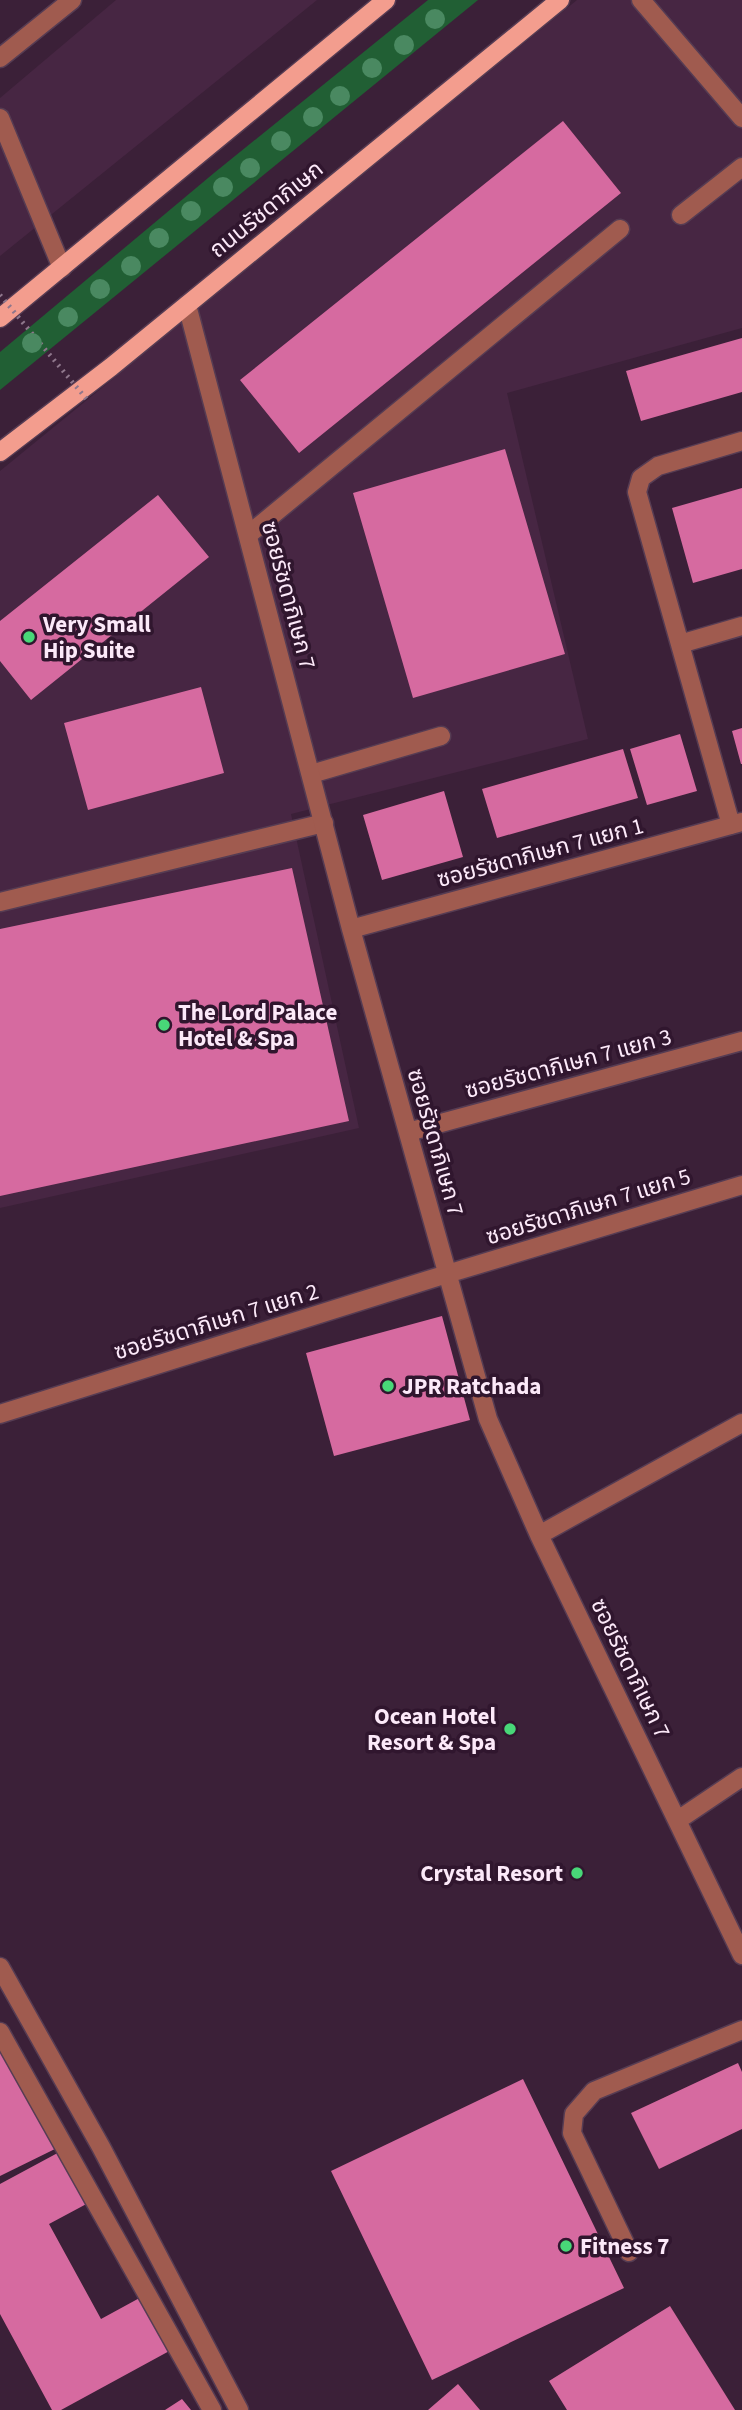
<svg xmlns="http://www.w3.org/2000/svg" width="742" height="2410" font-family="'Source Sans 3','Noto Sans Thai',sans-serif">
  <rect width="100%" height="100%" fill="#3b2038"/>
  <!-- built -->
  <path fill="#472643" d="M116 0H317L0 256V98Z
    M577 0H742V328L507 393 588 739 291 814 359 1128 0 1208V471Z"/>
  <!-- green -->
  <path fill="#215f34" d="M428 0H478L0 390V352L214 173Z"/>
  <!-- building -->
  <path fill="#d66aa0" d="M563 121 621 193 299 453 240 380Z
    M742 338V392L641 421 626 371Z
    M505 449 565 654 413 698 353 493Z
    M742 488V569L693 583 672 508Z
    M158 495 209 557 31 700 0 661V621Z
    M201 687 224 773 88 810 64 723Z
    M742 728V764H741L732 731Z
    M680 734 697 791 647 805 630 749Z
    M623 749 638 798 497 838 482 789Z
    M444 791 463 857 382 880 363 815Z
    M292 868 349 1121 0 1196V929Z
    M442 1316 470 1420 334 1456 306 1353Z
    M0 2049 57 2148 0 2176Z
    M738 2063 742 2072V2129L659 2169 631 2113Z
    M523 2079 624 2288 432 2380 331 2171Z
    M65 2149 92 2201 49 2224 101 2319 145 2295 173 2349 61 2410H52L0 2314V2184Z
    M670 2306 735 2410H567L549 2381Z
    M458 2384 480 2410H428Z
    M182 2399 191 2410H165Z"/>
  <g fill="none" stroke-linecap="round" stroke-linejoin="round">
    <defs>
      <path id="lane" d="M641 0 742 118
        M681 215 742 167
        M248 535 620 229
        M311 774 441 736
        M0 902 324 823"/>
      <path id="street" d="M0 58 72 0
        M0 118 62 268
        M187 305 351 929 488 1419 539 1535 742 1955
        M680 644 742 626
        M731 825 637 492 641 478 658 466 742 441
        M351 929 742 822
        M408 1132 742 1041
        M0 1414 447 1274 742 1185
        M539 1535 742 1423
        M678 1820 742 1777
        M0 1967 101 2147 239 2410
        M0 2032 212 2410
        M629 2252 572 2133 574 2114 594 2091 742 2030"/>
      <path id="primary" d="M0 318 386 0
        M0 452 111 367 560 0"/>
    </defs>
    <!-- lane casing -->
    <use href="#lane" stroke="#563c53" stroke-width="21"/>
    <!-- street casing -->
    <use href="#street" stroke="#563c53" stroke-width="21"/>
    <!-- primary casing -->
    <use href="#primary" stroke="#563c53" stroke-width="21"/>
    <!-- lane -->
    <use href="#lane" stroke="#a05b4f" stroke-width="18"/>
    <!-- street -->
    <use href="#street" stroke="#a05b4f" stroke-width="18"/>
    <!-- primary -->
    <use href="#primary" stroke="#f39d8e" stroke-width="18"/>
    <!-- path-bridge -->
    <path stroke="#8f778c" stroke-width="4.5" stroke-dasharray="2 5" stroke-linecap="butt" d="M0 295 89 402"/>
  </g>
  <!-- trees -->
  <g fill="#4a8961">
    <circle cx="435" cy="19" r="10"/>
    <circle cx="404" cy="45" r="10"/>
    <circle cx="372" cy="68" r="10"/>
    <circle cx="340" cy="96" r="10"/>
    <circle cx="313" cy="117" r="10"/>
    <circle cx="281" cy="141" r="10"/>
    <circle cx="250" cy="168" r="10"/>
    <circle cx="223" cy="187" r="10"/>
    <circle cx="191" cy="211" r="10"/>
    <circle cx="159" cy="238" r="10"/>
    <circle cx="131" cy="266" r="10"/>
    <circle cx="100" cy="289" r="10"/>
    <circle cx="68" cy="317" r="10"/>
    <circle cx="32" cy="343" r="10"/>
  </g>
  <!-- markers -->
  <g fill="#48d778" stroke="#30162e" stroke-width="2.5">
    <circle cx="29" cy="637" r="7"/>
    <circle cx="164" cy="1025" r="7"/>
    <circle cx="388" cy="1386" r="7"/>
    <circle cx="510" cy="1729" r="7"/>
    <circle cx="577" cy="1873" r="7"/>
    <circle cx="566" cy="2246" r="7"/>
  </g>
  <g text-anchor="middle" stroke-width="7" stroke-linejoin="round" paint-order="stroke">
    <!-- street labels -->
    <g font-size="23" fill="#fce9f9" stroke="#30162e">
      <text transform="translate(266 209) rotate(-39)" y="8">ถนนรัชดาภิเษก</text>
      <text transform="translate(289 595) rotate(75)" y="8">ซอยรัชดาภิเษก 7</text>
      <text transform="translate(540 852) rotate(-15)" y="8">ซอยรัชดาภิเษก 7 แยก 1</text>
      <text transform="translate(568 1063) rotate(-15)" y="8">ซอยรัชดาภิเษก 7 แยก 3</text>
      <text transform="translate(436 1142) rotate(74)" y="8">ซอยรัชดาภิเษก 7</text>
      <text transform="translate(588 1206) rotate(-17)" y="8">ซอยรัชดาภิเษก 7 แยก 5</text>
      <text transform="translate(216 1321) rotate(-17)" y="8">ซอยรัชดาภิเษก 7 แยก 2</text>
      <text transform="translate(631 1668) rotate(64)" y="8">ซอยรัชดาภิเษก 7</text>
    </g>
    <!-- poi labels -->
    <g font-size="23" font-weight="bold" fill="#fce9f9" stroke="#30162e" text-anchor="start">
      <text x="43" y="632">Very Small<tspan x="43" dy="26">Hip Suite</tspan></text>
      <text x="178" y="1020">The Lord Palace<tspan x="178" dy="26">Hotel &amp; Spa</tspan></text>
      <text x="402" y="1394">JPR Ratchada</text>
      <text x="496" y="1724" text-anchor="end">Ocean Hotel<tspan x="496" dy="26">Resort &amp; Spa</tspan></text>
      <text x="563" y="1881" text-anchor="end">Crystal Resort</text>
      <text x="580" y="2254">Fitness 7</text>
    </g>
  </g>
</svg>
